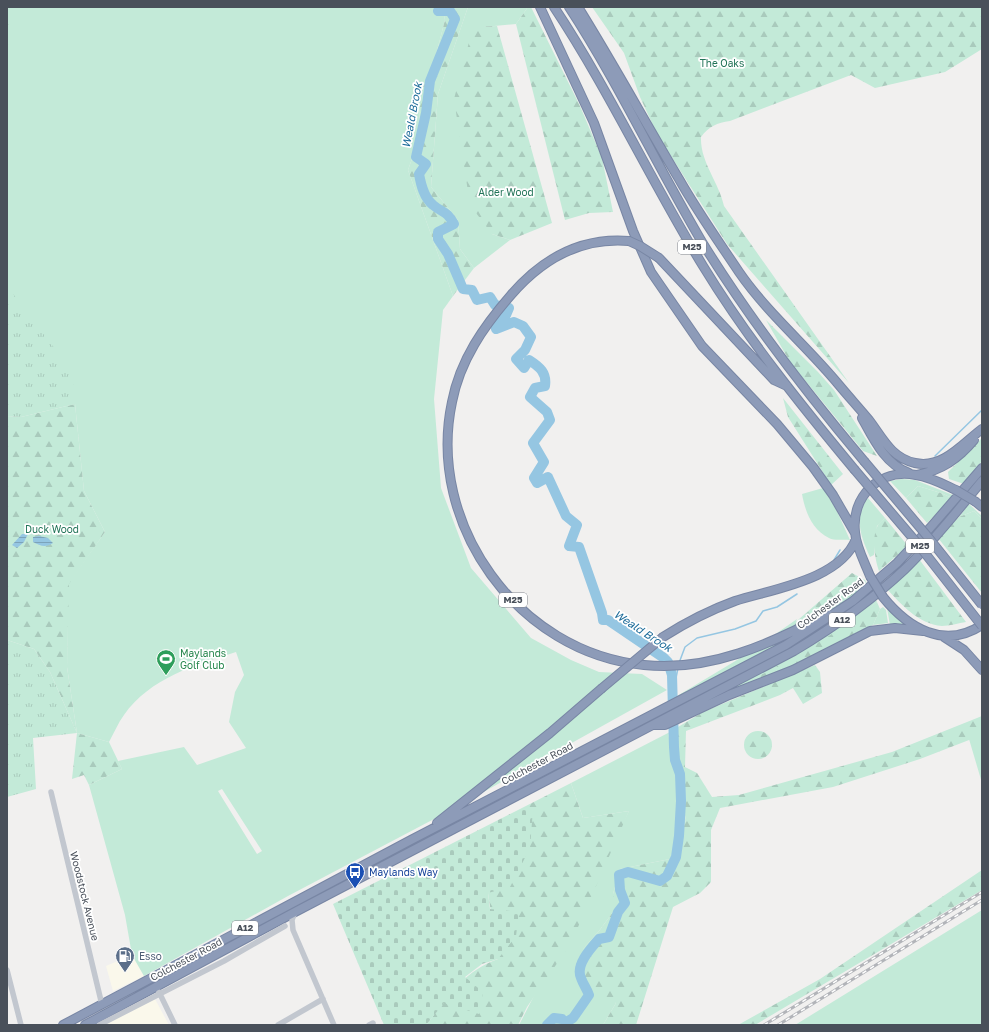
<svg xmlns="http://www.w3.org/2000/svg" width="989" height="1032" font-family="'Golos Text',sans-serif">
  <defs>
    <pattern id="forest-firs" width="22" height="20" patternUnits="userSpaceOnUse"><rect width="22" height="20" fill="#c3ead8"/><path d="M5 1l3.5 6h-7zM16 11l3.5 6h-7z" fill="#a9cabc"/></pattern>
    <pattern id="cemetery-stones" width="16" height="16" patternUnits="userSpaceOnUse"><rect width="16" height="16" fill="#c3ead8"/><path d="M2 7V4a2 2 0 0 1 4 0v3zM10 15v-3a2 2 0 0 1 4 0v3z" fill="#a9cabc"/></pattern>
    <pattern id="park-tufts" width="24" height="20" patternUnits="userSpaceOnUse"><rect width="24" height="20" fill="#c3ead8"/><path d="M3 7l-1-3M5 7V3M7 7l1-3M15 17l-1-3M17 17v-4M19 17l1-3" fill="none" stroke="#a9cabc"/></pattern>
    <pattern id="water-rules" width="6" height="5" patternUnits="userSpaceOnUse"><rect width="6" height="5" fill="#95c6e2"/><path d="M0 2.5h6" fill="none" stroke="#7ca3ba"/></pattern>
  </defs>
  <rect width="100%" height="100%" fill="#f1f0ef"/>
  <!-- commercial -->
  <path fill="#faf8eb" d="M132 955 144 976 113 991 106 966Z
    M155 999 169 1025H104Z"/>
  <!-- grass -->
  <path fill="#c3ead8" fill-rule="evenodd" d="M7 7H442L445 20 433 66 420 94 419 139 408 170 453 296 443 310 434 399 441 488 471 568 531 638 571 660 599 672 642 674 667 690 453 809 288 896 144 976 132 955 125 915 89 785 122 769 118 761 184 747 197 765 246 748 229 722 235 692 244 675 236 652C195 665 150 678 124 715 118 723 114 733 109 742L77 733 67 667 68 584 105 532 84 491 75 404 7 416ZM222 789 262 851 257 854 218 791Z
    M468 7H528L516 24 473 28 492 234 510 240 474 268 460 249 458 220 431 187 438 94Z
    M902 479 915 480 953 495 952 498 941 493 918 486 906 498 890 481Z
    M823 488 836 509 850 540C844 539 834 541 829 538 812 530 805 511 802 494Z
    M868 498 885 518 877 526 874 555 870 557C861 537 853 517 868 498Z
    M969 504 982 516V519L974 511 959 517Z
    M867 584 836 610 803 632 678 698 677 696 747 654 797 619 794 626 783 633Z
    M875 598 877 602 850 624 810 649 778 672 729 693 727 689Z
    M883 607 886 610 888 623 873 625 880 609Z
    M887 608 905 625H890Z
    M668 733 686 820 670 859 620 869 613 894V912L599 931 583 949 616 1003 603 1025H519L629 811 583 818 571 783Z
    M982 734V783L969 739Z
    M982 910V1025H795Z"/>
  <!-- forest -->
  <path fill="url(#forest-firs)" d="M442 7H468L438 94 431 187 458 220 460 249 474 268 453 296 408 170 419 139 420 94 433 66 445 20Z
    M528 7H531L580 106 602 158 613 212 589 213 565 220 516 24Z
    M592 7H982V49L945 72 875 88 851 75 730 121C717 123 709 126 701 137 700 162 719 182 724 206L849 383 727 244 657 134 640 97 624 53Z
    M497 26 552 223 510 240 492 234 470 205 454 99 473 27Z
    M766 320 818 372 834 390 877 456 863 451 790 362Z
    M783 398 843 474 831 485 788 417Z
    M75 404 84 491 105 532 69 584 67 667 77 733 109 742 122 769 89 785 84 775 72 779 77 733 50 672 34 649 7 640V416L21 417Z
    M982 438V461L964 484 949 479 948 472Z
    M918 486 941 493 952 498 927 523 906 498Z
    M974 511 982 519V593L938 538 959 517Z
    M885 518 908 546 879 571C875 560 871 537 878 525 879 523 883 520 885 518Z
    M919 559 966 622C959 623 949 626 942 626 918 624 901 604 886 588Z
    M852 573 865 580 867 584 811 624 783 633Z
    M877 602 880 609 873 625C849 635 828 650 805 662 791 668 776 673 761 678L759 676C801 654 840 631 877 602Z
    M815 665 820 672 822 693 803 704 793 688 780 695 686 731 685 767 697 773 712 797 739 795 892 752 982 716V735L920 759 833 787 720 808 711 830V882L700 893 673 907 636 1025H603L616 1003 572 978 581 951 599 931 613 912V894L620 869 670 859 686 820 668 733 703 712Z
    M744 745a14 14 0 1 1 28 0a14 14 0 1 1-28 0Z
    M571 783 583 818 629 811 571 943 527 1007 518 1025H426C448 998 463 971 498 959L488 893 533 809H520Z
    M982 870V890L755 1025H738L820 979Z"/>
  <!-- cemetery -->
  <path fill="url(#cemetery-stones)" d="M520 809H533L530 848 510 887 488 893 490 909 519 912 516 936 498 959 482 964 465 977 483 992 479 1014 444 1003 426 1025H384L333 904Z"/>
  <!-- park -->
  <path fill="url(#park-tufts)" d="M7 7H14L7 52Z
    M7 286 72 371 75 404 21 417 7 416Z
    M7 640 34 649 50 672 77 733 33 738 36 789 7 797Z"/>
  <!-- water -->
  <path fill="url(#water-rules)" d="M22 534H28L24 542 17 548 12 545Z
    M39 536 48 538 53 543C46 548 40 546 33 542V537Z"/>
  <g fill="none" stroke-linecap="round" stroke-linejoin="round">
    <!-- stream -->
    <path stroke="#95c6e2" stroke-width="1.5" d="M935 456 982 410
      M834 560 840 550
      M679 663 685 647 697 638 735 629 756 621 763 611 777 607 797 594
      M671 681 676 678 678 668"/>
    <!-- river -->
    <path stroke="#95c6e2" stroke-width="10" d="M440 7 438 11H450L455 19 430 81 426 113 416 157 426 164 419 174C421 185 424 198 433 205 444 214 446 210 454 224L438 232V239L448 254 463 289 472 290 477 300 490 297 495 305 509 308 506 315 494 319 496 329 514 322 523 326 531 337 525 350 516 359 524 368 529 360C540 367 547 373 545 386L535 388 530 397 547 412 550 420 533 443 544 462 534 478 537 483 548 477 566 516 577 525 569 546 579 547 602 613 603 620H608L664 658 668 662 672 675 674 747 675 760 680 774 681 801 679 836 676 857 667 876 660 881 628 872 619 875 620 890 625 903 618 912 609 937 599 939C591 948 575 965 581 978 583 984 587 989 589 995L573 1018 565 1023 562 1019 554 1018 547 1025"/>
    <defs>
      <path id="highway" d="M540 7 594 123 633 231 651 272 702 346 777 424 813 467 833 495 855 533
        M554 7C609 90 651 181 703 266 747 338 800 404 854 469
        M569 7C618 82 656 164 702 242 750 320 805 391 864 461
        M578 7C613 63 645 122 679 179 697 211 719 242 739 272 768 314 807 346 839 385 849 397 859 408 869 420 882 437 891 458 915 463 943 469 962 444 982 429
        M629 241C581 237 542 259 511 295 484 326 460 360 452 402 426 524 518 653 644 665 709 672 771 644 827 614
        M659 258 774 380 787 386
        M862 418C874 440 885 464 909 473
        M917 475C942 470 958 459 974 440
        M976 502 982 507
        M870 576C865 563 856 547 855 532 851 497 879 468 916 475 930 477 943 484 956 490
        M883 597C908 628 944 650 982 625
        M663 637C685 623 710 610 735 601 772 589 840 580 856 539
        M944 637 964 650 982 670
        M653 725H665L729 695 793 670 870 631 895 628 923 631
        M437 823 550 733 601 689
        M63 1025 411 840 786 645 853 601 897 563 930 528 982 468
        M85 1025 295 912 794 651C834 627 871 601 905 569 933 542 957 511 982 481"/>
    </defs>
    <!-- highway casing -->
    <use href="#highway" stroke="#7886a4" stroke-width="10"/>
    <!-- minor -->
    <path stroke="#c2c7cf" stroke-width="5.5" d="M51 792 102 1005
      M295 912 292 920 293 930 334 1025
      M7 970 21 1025
      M159 992 175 1025
      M99 1025 224 961 285 926
      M278 1025 323 999
      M369 1025 373 1023"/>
    <!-- highway -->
    <use href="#highway" stroke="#8d9bb8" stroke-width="8"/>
    <defs>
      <path id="rail" d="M764 1025 982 892
        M778 1025 982 900"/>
    </defs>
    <!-- rail casing -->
    <use href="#rail" stroke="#b2b4b9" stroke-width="3"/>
    <!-- rail -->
    <use href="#rail" stroke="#fff" stroke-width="1.5" stroke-dasharray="4.5" stroke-linecap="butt"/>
    <defs>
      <path id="highway-bridge" d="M629 241 640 246 659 258
        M864 461 928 537 982 605
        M854 469 917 543 982 626
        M956 490 976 502
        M870 576 883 597
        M601 689 663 637"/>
    </defs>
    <!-- highway-bridge casing -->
    <use href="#highway-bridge" stroke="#7886a4" stroke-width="10" stroke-linecap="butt"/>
    <!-- highway-bridge -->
    <use href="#highway-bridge" stroke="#8d9bb8" stroke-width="8"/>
  </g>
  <!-- icons -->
  <defs>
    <symbol id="stadium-pin" viewBox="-11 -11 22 30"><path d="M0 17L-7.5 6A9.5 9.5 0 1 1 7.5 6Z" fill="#2e9e5b" stroke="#fff"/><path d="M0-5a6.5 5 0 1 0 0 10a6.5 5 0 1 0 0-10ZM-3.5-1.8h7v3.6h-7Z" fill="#fff"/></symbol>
    <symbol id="bus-pin" viewBox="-11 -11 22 30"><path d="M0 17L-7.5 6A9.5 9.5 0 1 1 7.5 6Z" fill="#1a4fb4" stroke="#fff"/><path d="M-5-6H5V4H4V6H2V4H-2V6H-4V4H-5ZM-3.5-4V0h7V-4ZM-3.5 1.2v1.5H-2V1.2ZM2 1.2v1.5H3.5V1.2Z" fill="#fff"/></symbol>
    <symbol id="fuel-pin" viewBox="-11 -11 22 30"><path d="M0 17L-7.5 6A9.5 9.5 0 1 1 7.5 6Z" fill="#5c6f8a" stroke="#fff"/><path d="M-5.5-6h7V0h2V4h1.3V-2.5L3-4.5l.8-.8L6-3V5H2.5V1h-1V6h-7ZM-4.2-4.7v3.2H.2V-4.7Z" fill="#fff"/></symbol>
  </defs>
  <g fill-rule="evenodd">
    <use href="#stadium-pin" x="155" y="648" width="22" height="30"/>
    <use href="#bus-pin" x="344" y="861" width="22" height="30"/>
    <use href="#fuel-pin" x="114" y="945" width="22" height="30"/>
  </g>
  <g text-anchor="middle" stroke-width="3.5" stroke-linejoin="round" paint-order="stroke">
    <!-- shield labels -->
    <g fill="#fff" stroke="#80848c" stroke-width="1">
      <rect x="678" y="240" width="28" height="14" rx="3"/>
      <rect x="906" y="539" width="28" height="14" rx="3"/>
      <rect x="499" y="593" width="28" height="14" rx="3"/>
      <rect x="829" y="613" width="26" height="14" rx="3"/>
      <rect x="232" y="921" width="26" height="14" rx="3"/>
    </g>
    <g font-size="9" font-weight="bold" fill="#49505a">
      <text x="692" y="250">M25</text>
      <text x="920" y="549">M25</text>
      <text x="513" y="603">M25</text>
      <text x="842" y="623">A12</text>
      <text x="245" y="931">A12</text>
    </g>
    <!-- park labels -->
    <g font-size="10" fill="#227458" stroke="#fff">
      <text x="722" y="67">The Oaks</text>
      <text x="506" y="196">Alder Wood</text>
      <text x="52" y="533">Duck Wood</text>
    </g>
    <!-- street labels -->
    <g font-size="10" fill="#49505a" stroke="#fff">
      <text transform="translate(830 603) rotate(-36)" y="4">Colchester Road</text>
      <text transform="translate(537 763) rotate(-28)" y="4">Colchester Road</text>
      <text transform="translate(85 896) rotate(76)" y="4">Woodstock Avenue</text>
      <text transform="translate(186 959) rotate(-28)" y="4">Colchester Road</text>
    </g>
    <!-- leisure labels -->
    <g font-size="10" fill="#27864d" stroke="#fff" text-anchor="start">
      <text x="180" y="657">Maylands<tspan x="180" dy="12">Golf Club</tspan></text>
    </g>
    <!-- transit labels -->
    <g font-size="10" fill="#164399" stroke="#fff" text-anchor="start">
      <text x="369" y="876">Maylands Way</text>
    </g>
    <!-- service labels -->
    <g font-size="10" fill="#4e5e75" stroke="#fff" text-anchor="start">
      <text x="139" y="960">Esso</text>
    </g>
    <!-- water labels -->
    <g font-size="11" font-style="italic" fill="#1d6c9a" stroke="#fff">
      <text transform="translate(412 115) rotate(-79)" y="4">Weald Brook</text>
      <text transform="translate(643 631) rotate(33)" y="4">Weald Brook</text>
    </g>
  </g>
  <!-- border -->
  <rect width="989" height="1032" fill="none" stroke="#49505a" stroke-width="16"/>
</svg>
